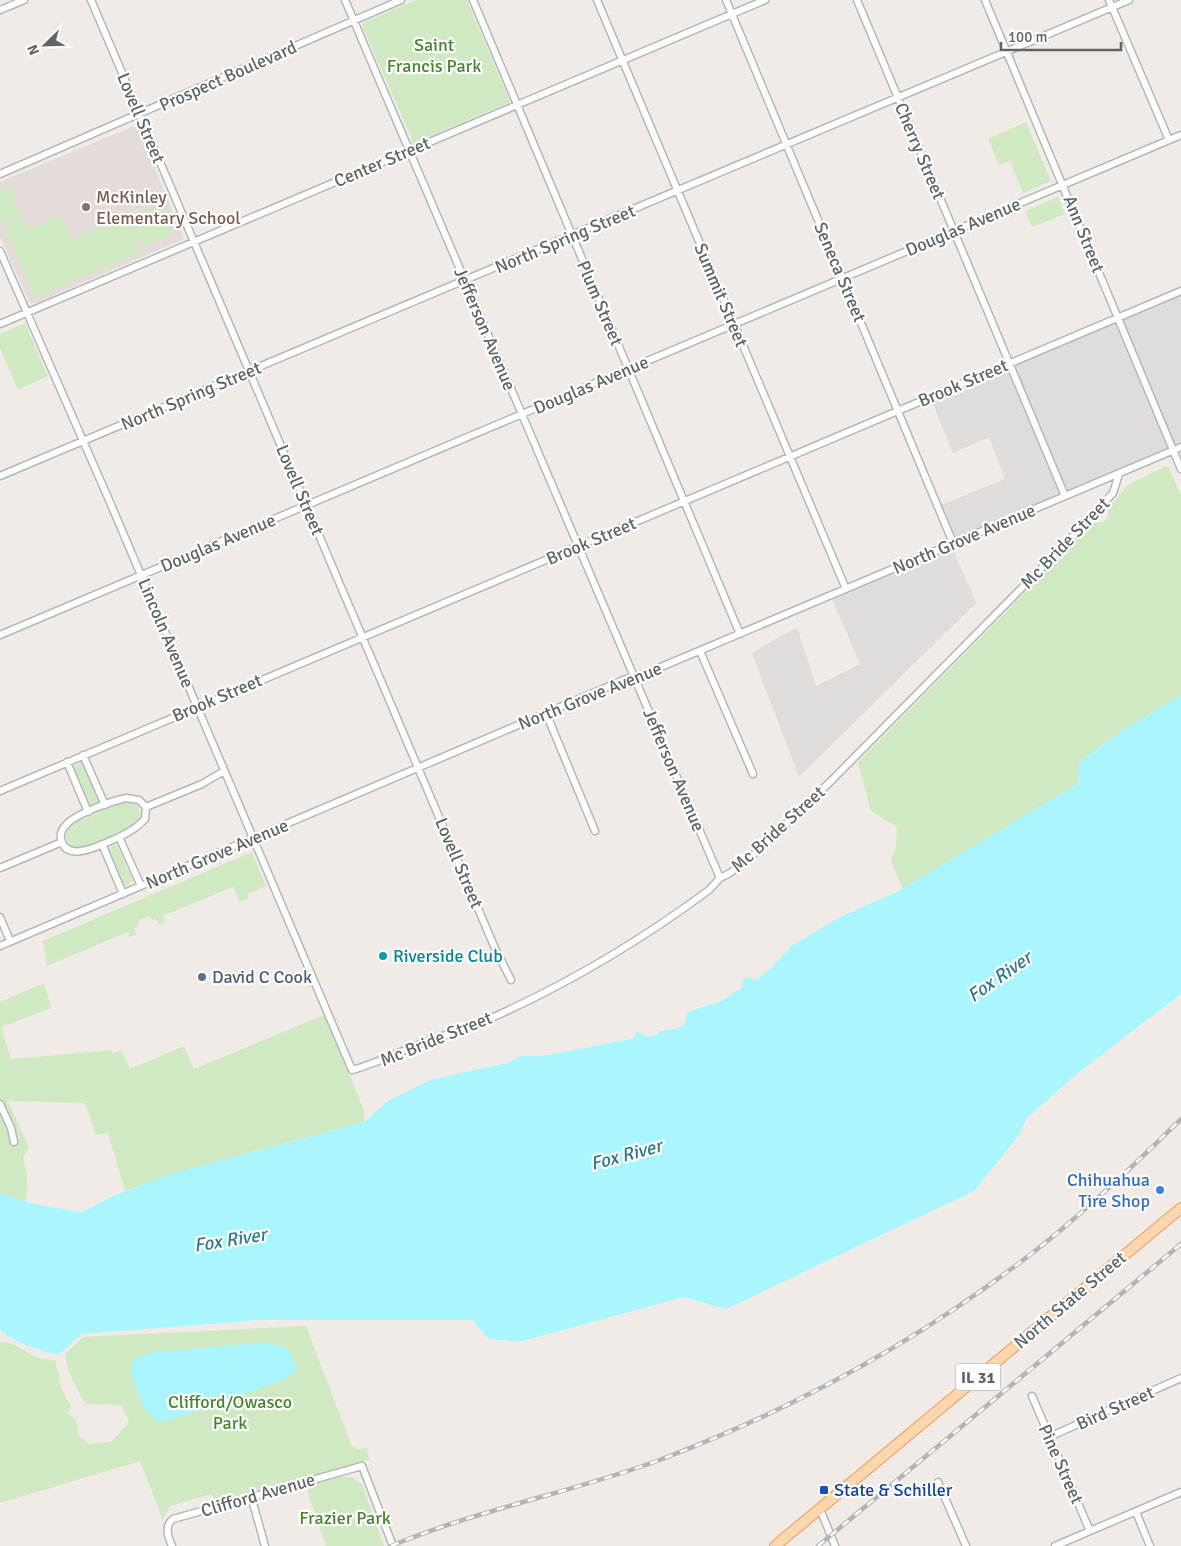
<svg xmlns="http://www.w3.org/2000/svg" width="1181" height="1546" font-family="Signika,sans-serif">
  <rect width="100%" height="100%" fill="#f1ebe7"/>
  <!-- industrial -->
  <path fill="#e0dcd9" d="M1181 291V447L951 545 976 603 799 777 752 653 797 627 816 686 860 664 831 596 949 545 934 508 1005 479 989 437 953 453 930 397Z"/>
  <!-- education -->
  <path fill="#e3dcd8" d="M134 126 138 128 184 239 36 303H30L0 237V182Z"/>
  <!-- green -->
  <path fill="#d0e9c3" d="M416 0H467L510 102 412 144 411 136 362 26 364 22Z
    M1026 122 1051 181 1023 193 1010 161 999 165 988 139Z
    M9 186 28 229 61 215 72 239 129 215 136 231 133 238 139 253 35 298 0 216V190Z
    M1058 197 1065 214 1032 227 1025 211Z
    M155 207 163 211 172 231 170 236 142 247 134 237 140 223 143 222 145 212Z
    M25 323 48 376 18 390 0 348V334Z
    M1166 466 1169 468 1181 496V695L1125 729 1080 761 1077 784 903 889 891 861 896 848 897 827 871 811 858 762 1095 522H1103L1108 517V508L1129 484Z
    M82 762 99 801 95 806 87 802 72 767Z
    M119 803H133L137 805 141 815C136 828 88 851 75 847 69 846 67 841 66 835L70 826Z
    M116 844 133 881 126 886 122 884 108 849Z
    M252 852 266 886 248 894V899L240 902 233 887 163 916 165 922 159 925 156 919 152 920 148 916 138 921 137 927 134 928 136 934 130 937 128 932 47 966 43 941Z
    M44 983 51 1008 1 1027 11 1059 111 1050 113 1054 121 1050 130 1069 184 1046 194 1069 324 1015 364 1110V1122L178 1172 125 1191 108 1133 96 1135 85 1103 8 1101 29 1148 23 1158C28 1173 29 1186 25 1201L0 1193V1002Z
    M306 1326 351 1444 357 1450 366 1447 370 1460 216 1501 211 1494 170 1506 163 1520 140 1461 0 1503V1343C12 1339 25 1353 36 1357 42 1359 50 1359 56 1361 59 1379 60 1392 72 1406L67 1414 76 1419 79 1436 89 1444 111 1442 129 1422 121 1405 86 1404C76 1389 67 1372 65 1354L83 1337Z
    M342 1474 343 1477H352L362 1484 384 1546H326L305 1484Z"/>
  <!-- water -->
  <path fill="#a9f6ff" d="M1181 695V994L1073 1077 1026 1119 1019 1135 974 1191 726 1309 684 1297 519 1342 487 1338 473 1320H259L82 1334 58 1355C44 1352 6 1340 0 1329V1193L38 1205 82 1212 113 1196 177 1172 364 1122 388 1101 433 1079 507 1063 520 1056H542L632 1039 638 1032 649 1037 658 1034 660 1031 676 1029 685 1024 687 1012 719 1002 743 987 742 980 749 977 755 980 766 973 793 945 840 917 895 893 1077 784 1080 761 1125 729Z
    M262 1343 287 1347 297 1366 294 1373 286 1379 174 1419C169 1420 163 1422 158 1421 143 1417 132 1378 131 1364L140 1356 152 1352Z"/>
  <g fill="none" stroke-linecap="round" stroke-linejoin="round">
    <defs>
      <path id="minor" d="M91 0 494 946 511 980
        M345 0 720 878
        M473 0 740 634
        M597 0 846 589
        M726 0 953 543
        M857 0 1065 496
        M985 0 1181 469
        M1109 0 1169 140
        M0 10 24 0
        M0 174 401 0
        M0 251 109 500 352 1070C377 1063 399 1052 423 1043 444 1035 466 1029 487 1020 566 985 639 942 709 890L720 878 730 873 759 850 831 781 1083 526 1113 493 1119 474
        M0 324 765 0
        M0 476 1129 0
        M0 635 1181 135
        M700 651 753 774
        M546 713 595 831
        M83 755 105 805
        M67 762 88 812
        M0 791 1181 291
        M126 798 139 800 146 807 145 819C135 830 122 836 108 842 96 847 66 862 61 839 60 834 62 829 66 825 75 814 112 801 126 798Z
        M146 807 202 784 224 771
        M119 837 141 886
        M102 844 123 894
        M0 868 62 842
        M0 917 10 941
        M0 946 626 679 642 675 1181 447
        M0 1104 11 1128 14 1142
        M1032 1396 1090 1531
        M1049 1437 1181 1378
        M938 1482 966 1546
        M251 1496 265 1546
        M820 1509 835 1546
        M1136 1512 1150 1546
        M172 1546C168 1537 164 1526 173 1519L362 1466 393 1546
        M1055 1546 1181 1492"/>
      <path id="primary" d="M775 1546 1181 1208"/>
    </defs>
    <!-- minor casing -->
    <use href="#minor" stroke="#b2b8ba" stroke-width="9"/>
    <!-- primary casing -->
    <use href="#primary" stroke="#f7965a" stroke-width="12"/>
    <!-- minor -->
    <use href="#minor" stroke="#fff" stroke-width="6"/>
    <!-- primary -->
    <use href="#primary" stroke="#ffd7ae" stroke-width="10"/>
    <defs>
      <path id="rail" d="M391 1546C477 1510 569 1493 657 1461 793 1410 920 1340 1035 1251 1087 1210 1134 1165 1181 1119
        M818 1546 1181 1244"/>
    </defs>
    <!-- rail casing -->
    <use href="#rail" stroke="#b3b4b5" stroke-width="4.5"/>
    <!-- rail -->
    <use href="#rail" stroke="#fff" stroke-width="2.5" stroke-dasharray="8" stroke-linecap="butt"/>
  </g>
  <!-- markers -->
  <circle fill="#8d6e63" stroke="#fff" stroke-width="2" cx="86" cy="207" r="5"/>
  <circle fill="#0f9aa8" stroke="#fff" stroke-width="2" cx="383" cy="956" r="5"/>
  <circle fill="#5c6f8a" stroke="#fff" stroke-width="2" cx="202" cy="977" r="5"/>
  <circle fill="#3f7fe0" stroke="#fff" stroke-width="2" cx="1160" cy="1190" r="5"/>
  <rect fill="#1a4fb4" stroke="#fff" stroke-width="2" x="819" y="1485" width="10" height="10" rx="2.5"/>
  <g text-anchor="middle" stroke-width="4.5" stroke-linejoin="round" paint-order="stroke">
    <!-- shield labels -->
    <rect fill="#fff" stroke="#8e9495" stroke-width="1" x="955.5" y="1363.5" width="45" height="27" rx="4"/>
    <g font-size="16" font-weight="bold" fill="#5e6668">
      <text x="978" y="1383">IL 31</text>
    </g>
    <!-- park labels -->
    <g font-size="18" fill="#498331" stroke="#fff">
      <text x="434" y="51">Saint<tspan x="434" dy="21">Francis Park</tspan></text>
      <text x="230" y="1408">Clifford/Owasco<tspan x="230" dy="21">Park</tspan></text>
      <text x="345" y="1524">Frazier Park</text>
    </g>
    <!-- street labels -->
    <g font-size="18" fill="#5e6668" stroke="#fff">
      <text transform="translate(228 76) rotate(-24)" y="6">Prospect Boulevard</text>
      <text transform="translate(141 118) rotate(67)" y="6">Lovell Street</text>
      <text transform="translate(920 151) rotate(67)" y="6">Cherry Street</text>
      <text transform="translate(382 162) rotate(-23)" y="6">Center Street</text>
      <text transform="translate(963 227) rotate(-23)" y="6">Douglas Avenue</text>
      <text transform="translate(1084 234) rotate(68)" y="6">Ann Street</text>
      <text transform="translate(565 239) rotate(-23)" y="6">North Spring Street</text>
      <text transform="translate(840 272) rotate(67)" y="6">Seneca Street</text>
      <text transform="translate(721 295) rotate(67)" y="6">Summit Street</text>
      <text transform="translate(600 303) rotate(67)" y="6">Plum Street</text>
      <text transform="translate(485 329) rotate(67)" y="6">Jefferson Avenue</text>
      <text transform="translate(963 383) rotate(-23)" y="6">Brook Street</text>
      <text transform="translate(591 385) rotate(-23)" y="6">Douglas Avenue</text>
      <text transform="translate(191 396) rotate(-23)" y="6">North Spring Street</text>
      <text transform="translate(300 490) rotate(67)" y="6">Lovell Street</text>
      <text transform="translate(964 539) rotate(-23)" y="6">North Grove Avenue</text>
      <text transform="translate(591 541) rotate(-23)" y="6">Brook Street</text>
      <text transform="translate(218 543) rotate(-23)" y="6">Douglas Avenue</text>
      <text transform="translate(1065 543) rotate(-46)" y="6">Mc Bride Street</text>
      <text transform="translate(166 633) rotate(67)" y="6">Lincoln Avenue</text>
      <text transform="translate(590 696) rotate(-22)" y="6">North Grove Avenue</text>
      <text transform="translate(217 698) rotate(-23)" y="6">Brook Street</text>
      <text transform="translate(674 770) rotate(67)" y="6">Jefferson Avenue</text>
      <text transform="translate(778 829) rotate(-42)" y="6">Mc Bride Street</text>
      <text transform="translate(217 854) rotate(-23)" y="6">North Grove Avenue</text>
      <text transform="translate(459 863) rotate(67)" y="6">Lovell Street</text>
      <text transform="translate(436 1039) rotate(-22)" y="6">Mc Bride Street</text>
      <text transform="translate(1070 1300) rotate(-40)" y="6">North State Street</text>
      <text transform="translate(1115 1408) rotate(-24)" y="6">Bird Street</text>
      <text transform="translate(1061 1464) rotate(66)" y="6">Pine Street</text>
      <text transform="translate(258 1495) rotate(-16)" y="6">Clifford Avenue</text>
    </g>
    <!-- education labels -->
    <g font-size="18" fill="#785e54" stroke="#fff" text-anchor="start">
      <text x="96" y="203">McKinley<tspan x="96" dy="21">Elementary School</tspan></text>
    </g>
    <!-- culture labels -->
    <g font-size="18" fill="#0d838f" stroke="#fff" text-anchor="start">
      <text x="393" y="962">Riverside Club</text>
    </g>
    <!-- service labels -->
    <g font-size="18" fill="#4e5e75" stroke="#fff" text-anchor="start">
      <text x="212" y="983">David C Cook</text>
    </g>
    <!-- shop labels -->
    <g font-size="18" fill="#366cbe" stroke="#fff" text-anchor="end">
      <text x="1150" y="1186">Chihuahua<tspan x="1150" dy="21">Tire Shop</tspan></text>
    </g>
    <!-- transit labels -->
    <g font-size="18" fill="#164399" stroke="#fff" text-anchor="start">
      <text x="834" y="1496">State &amp; Schiller</text>
    </g>
    <!-- water labels -->
    <g font-size="19" font-style="italic" fill="#337a89" stroke="#fff">
      <text transform="translate(999 976) rotate(-35)" y="7">Fox River</text>
      <text transform="translate(626 1154) rotate(-15)" y="7">Fox River</text>
      <text transform="translate(230 1239) rotate(-9)" y="7">Fox River</text>
    </g>
  </g>
  <!-- north arrow -->
  <g transform="translate(45 45) rotate(247)" stroke="#ffffff" stroke-width="4" paint-order="stroke">
  <path d="M0-4L9 19L0 12L-9 19Z" fill="#5e6668"/>
  <text y="-8" font-size="14" font-weight="bold" text-anchor="middle" fill="#5e6668">N</text>
  </g>
  <!-- scale -->
  <path d="M1001 42v8h120v-8" fill="none" stroke="#5e6668" stroke-width="2.5"/>
  <text x="1008" y="42" font-size="15" fill="#5e6668" stroke="#ffffff" stroke-width="4" paint-order="stroke">100 m</text>
</svg>
